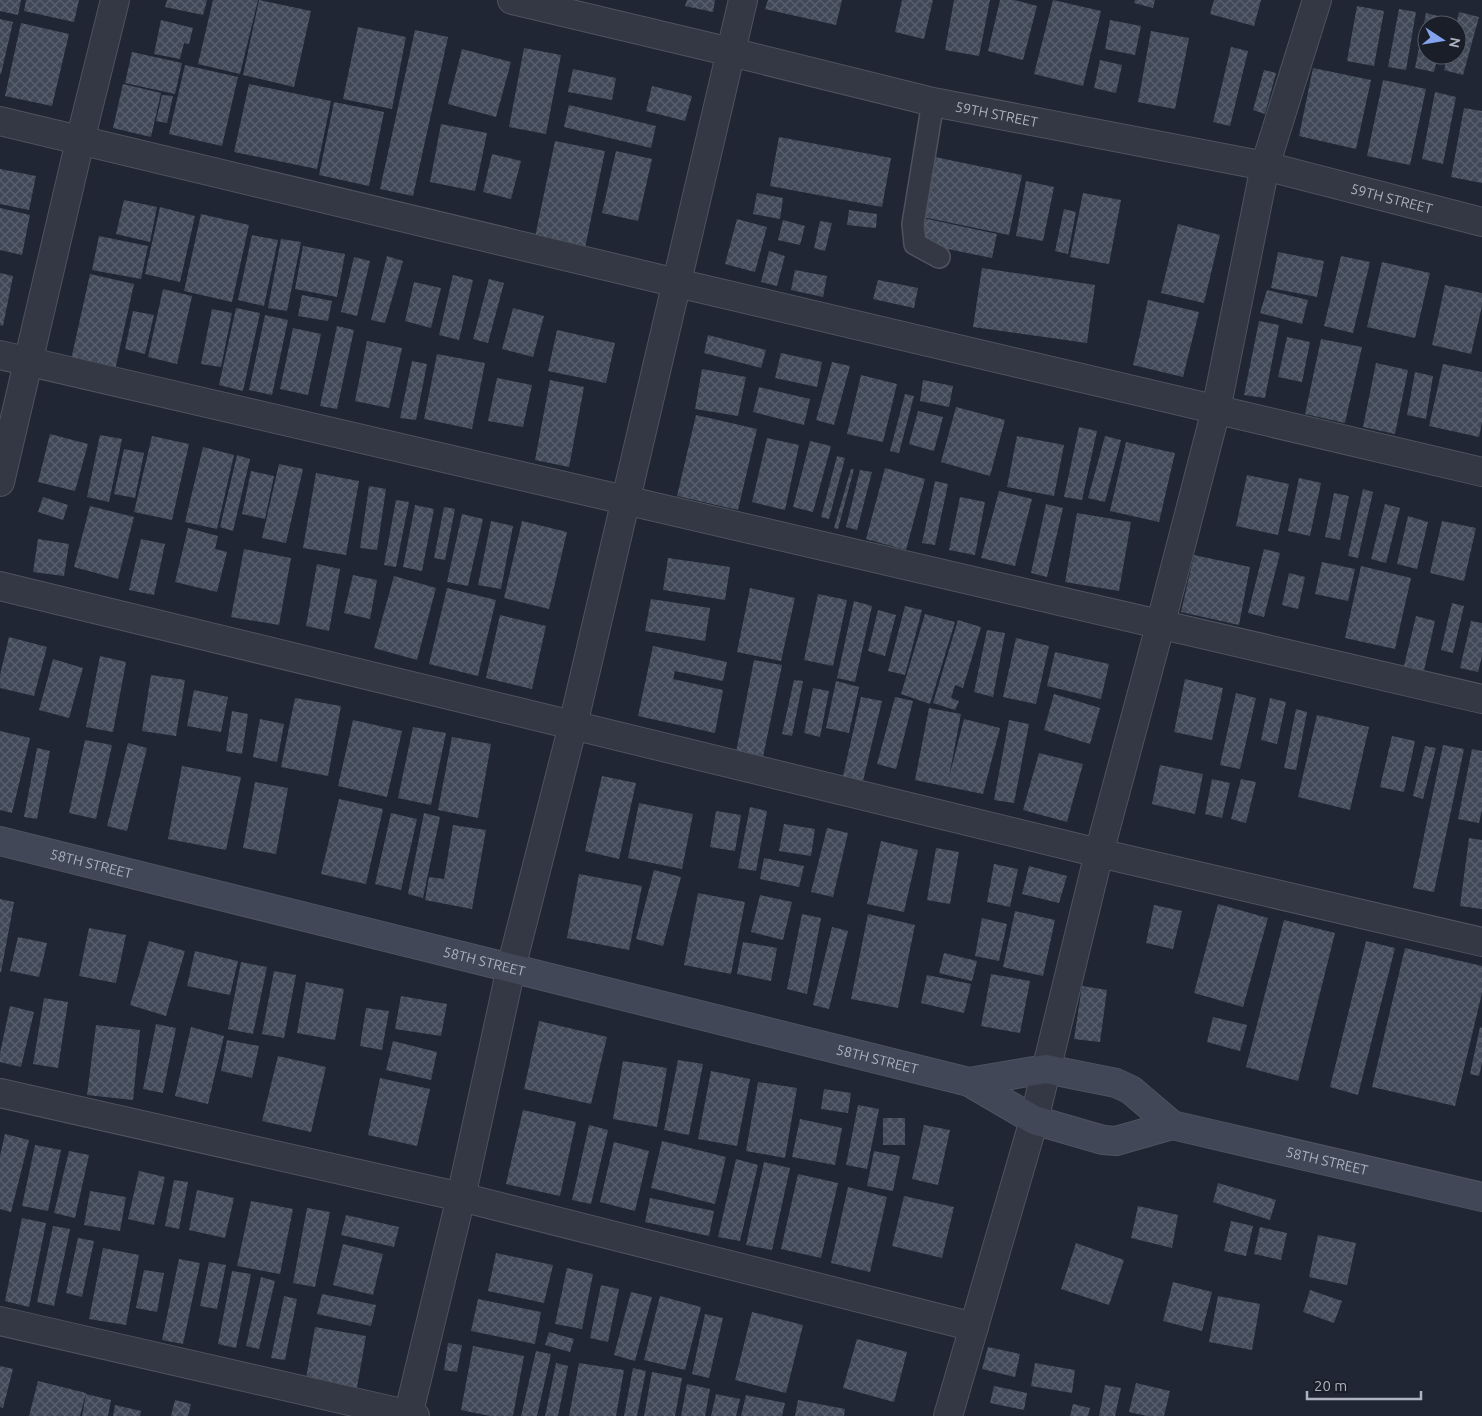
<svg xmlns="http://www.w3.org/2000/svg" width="1482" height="1416" font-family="Ubuntu,sans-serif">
  <defs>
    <pattern id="building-cross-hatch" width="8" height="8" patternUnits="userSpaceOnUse" patternTransform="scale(1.25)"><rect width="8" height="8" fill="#414958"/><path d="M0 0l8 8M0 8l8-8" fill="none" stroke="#5a616e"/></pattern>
  </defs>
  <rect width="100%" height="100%" fill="#202633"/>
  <!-- building -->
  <path fill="url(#building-cross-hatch)" d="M0 0H21L18 15 0 11Z
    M26 0H79L74 22 24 11Z
    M167 0H207L203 15 165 7Z
    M213 0H258L240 74 198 64Z
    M259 0 311 11 294 87 243 75Z
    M687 0H715L713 12 685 6Z
    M768 0H842L836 25 765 9Z
    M902 0H933L924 39 895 32Z
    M954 0H990L979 56 945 50Z
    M1000 0H1014L1037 6 1023 60 988 51Z
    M1053 0 1101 11 1083 86 1034 74Z
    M1135 0H1155L1153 8 1134 3Z
    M1214 0H1261L1254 26 1210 14Z
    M1357 6 1384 11 1374 66 1347 61Z
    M1399 9 1416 12 1406 70 1388 67Z
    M1459 12 1479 17 1463 75 1444 70 1448 55H1457L1456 25Z
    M1426 13 1446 18 1444 25H1427V55H1438L1434 72 1415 68Z
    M0 19 13 22 1 74H0Z
    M161 20 193 28 189 44 184 43 180 59 154 54Z
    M1110 20 1141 26 1135 55 1105 49Z
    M21 23 69 34 52 106 5 96Z
    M358 27 406 37 392 109 343 99Z
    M415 30 448 37 413 196 380 189Z
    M1151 31 1189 38 1175 109 1138 102Z
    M1231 47 1248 51 1230 126 1213 122Z
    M524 48 561 55 546 134 509 127Z
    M462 49 511 62 496 117 448 104Z
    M132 52 182 63 175 94 125 83Z
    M1100 60 1122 65 1116 93 1094 88Z
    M185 65 238 77 222 146 169 134Z
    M1313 68 1371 80 1356 149 1299 136Z
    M573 69 616 78 612 100 568 92Z
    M1264 70 1276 73 1265 114 1253 110Z
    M1383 80 1426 89 1410 165 1367 156Z
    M123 84 161 93 151 137 113 128Z
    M249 84 331 101 317 169 234 152Z
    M652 86 692 96 685 121 646 111Z
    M1435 92 1456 97 1443 164 1422 159Z
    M162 95 173 96 167 123 156 121Z
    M334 102 384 112 369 186 319 175Z
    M569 105 656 126 651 148 564 127Z
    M1464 108 1482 111V183L1451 177Z
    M441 124 487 133 475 191 430 182Z
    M779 137 891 158 882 207 770 186Z
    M555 141 605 151 585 248 535 237Z
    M616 151 652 159 638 221 602 213Z
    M492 154 521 161 511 199 483 192Z
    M935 157 1022 175 1009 235 923 217Z
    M0 169 36 176 29 210 0 204Z
    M1026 181 1054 187 1043 241 1016 236Z
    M757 193 783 198 780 219 753 214Z
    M1083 193 1121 200 1109 264 1070 257Z
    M124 200 157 207 150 242 116 234Z
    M160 207 195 216 180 282 145 274Z
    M0 208 30 215 22 255 0 250Z
    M1064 209 1076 212 1068 254 1055 251Z
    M849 210 877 214 876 228 847 225Z
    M201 214 249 225 232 302 184 291Z
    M923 218 997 234 992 258 918 243Z
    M737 219 767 227 755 272 725 264Z
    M783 220 805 226 800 245 778 240Z
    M820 221 832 223 825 251 814 248Z
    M1178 224 1220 235 1204 303 1161 293Z
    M252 235 278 240 264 306 238 300Z
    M99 236 148 246 141 279 92 270Z
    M281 239 301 242 287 311 268 308Z
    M303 246 345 254 337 297 295 289Z
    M769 251 785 256 777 286 761 282Z
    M1278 252 1324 261 1317 297 1271 288Z
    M387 256 403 261 385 323 371 320Z
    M1341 256 1370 262 1353 333 1324 326Z
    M354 257 370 261 357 316 341 312Z
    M1382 262 1430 273 1415 338 1367 327Z
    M982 268 1095 285 1087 343 973 327Z
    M795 270 827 276 823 297 791 290Z
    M0 273 13 276 3 326 0 325Z
    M90 274 134 284 115 370 71 360Z
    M453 275 473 280 459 340 439 335Z
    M489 279 504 283 488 343 473 339Z
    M878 280 918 288 914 308 873 299Z
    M414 282 441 288 431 328 405 321Z
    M1445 285 1482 293V306L1471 354 1432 345Z
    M163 289 192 296 177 364 148 357Z
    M1267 290 1308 300 1302 324 1260 313Z
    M302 295 332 301 328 321 298 316Z
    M1148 300 1199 312 1183 377 1133 365Z
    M236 308 260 313 243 391 219 385Z
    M513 308 544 316 533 357 502 349Z
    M212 309 232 313 221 367 201 364Z
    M133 311 154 315 145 354 125 349Z
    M265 315 288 320 272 395 249 390Z
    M1259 321 1279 325 1265 398 1244 395Z
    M337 326 354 330 337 409 320 406Z
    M293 328 321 334 308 395 280 389Z
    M557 330 615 343 606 383 548 371Z
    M708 335 766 350 761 368 704 353Z
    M1287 337 1310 342 1302 382 1278 377Z
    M1321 339 1362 347 1345 423 1305 414Z
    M367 341 402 348 389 408 355 401Z
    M781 353 822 362 817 387 775 378Z
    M437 354 485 363 472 429 424 419Z
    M412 361 427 364 416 420 400 418Z
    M832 362 850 366 834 425 816 420Z
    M1376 363 1408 370 1395 434 1363 427Z
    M1443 364 1482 372V422L1479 437 1429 426Z
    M702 369 746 377 738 416 695 409Z
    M1415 372 1433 376 1426 419 1407 415Z
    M861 375 897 384 883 442 847 434Z
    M497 378 532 385 523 427 488 421Z
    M550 380 584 387 569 467 535 460Z
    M923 380 953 386 949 407 920 401Z
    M759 387 810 399 804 425 753 412Z
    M905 394 914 396 899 453 890 451Z
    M956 407 1005 420 990 476 941 462Z
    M918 411 943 417 934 451 909 444Z
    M696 415 757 429 738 510 677 496Z
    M1079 427 1097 431 1082 500 1064 497Z
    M50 434 88 444 75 491 38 482Z
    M100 435 122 439 109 502 87 497Z
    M152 436 189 444 172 520 134 512Z
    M1017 436 1064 445 1054 496 1007 487Z
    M1105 436 1121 440 1105 502 1088 498Z
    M767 438 799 445 785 510 752 502Z
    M810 441 831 446 813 512 793 507Z
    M1126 442 1175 453 1159 522 1110 511Z
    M203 447 234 455 217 529 185 522Z
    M124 449 144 453 135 498 114 494Z
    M237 455 250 459 233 531 220 527Z
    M837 456 845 458 829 519 821 517Z
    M279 464 303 469 286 543 262 538Z
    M885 468 925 479 906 550 866 539Z
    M851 469H854L838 529 834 528Z
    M860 470 872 472 857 530 846 527Z
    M251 471 274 476 265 519 242 514Z
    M316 473 359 481 346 555 303 548Z
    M1247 475 1289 484 1278 535 1236 526Z
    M1299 478 1321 483 1310 536 1288 531Z
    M935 481 948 484 935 545 922 543Z
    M369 486 386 489 377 550 360 548Z
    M1363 489 1373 492 1358 558 1348 556Z
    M999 491 1032 499 1015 566 981 558Z
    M1334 493 1349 496 1340 540 1325 537Z
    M43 497 68 505 63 520 38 512Z
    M960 497 985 502 975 555 949 550Z
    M396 500 409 502 396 567 384 565Z
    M1046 504 1063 508 1047 577 1031 573Z
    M1385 504 1400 508 1386 563 1371 559Z
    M415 505 434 509 422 571 403 567Z
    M90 506 134 517 118 579 74 567Z
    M444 507 455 509 445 560 434 558Z
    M1077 513 1131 522 1119 591 1065 582Z
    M462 514 483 519 468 586 447 582Z
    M1408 516 1428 522 1417 569 1397 564Z
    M491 521 513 526 501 589 478 585Z
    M522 521 567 532 549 609 504 598Z
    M1442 521 1476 528 1464 581 1430 573Z
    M188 528 218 536 215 549 227 552 217 592 175 582Z
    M38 539 69 544 64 576 33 572Z
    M141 539 165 544 154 595 129 590Z
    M244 549 291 558 279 625 231 617Z
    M1264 549 1280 553 1264 617 1248 613Z
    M1194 555 1250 567 1239 625 1181 612Z
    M668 558 730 567 725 600 663 590Z
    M1322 562 1355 569 1348 601 1315 594Z
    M317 564 340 569 329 631 306 626Z
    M1361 566 1411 578 1395 649 1345 638Z
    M1289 573 1305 577 1298 609 1282 605Z
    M353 575 377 580 370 619 344 613Z
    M394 576 436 588 417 660 374 648Z
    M447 588 496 600 478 676 429 664Z
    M750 588 795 598 781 661 737 652Z
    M818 594 847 600 833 666 804 660Z
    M651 599 710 608 705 641 645 631Z
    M854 601 872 606 855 682 837 678Z
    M1452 603 1464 606 1453 653 1441 650Z
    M905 606 922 610 905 675 888 671Z
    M878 610 896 615 885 656 868 651Z
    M925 614 955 622 930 704 901 694Z
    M500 615 546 626 532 689 486 678Z
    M1416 616 1435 621 1423 675 1403 670Z
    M958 620 981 627 963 688 955 685 951 698 959 701 955 710 933 703Z
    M1471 621 1482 623V656L1478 672 1460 668Z
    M987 630 1005 633 993 697 974 692Z
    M9 637 47 647 34 696 0 688V675Z
    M1016 638 1049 646 1036 704 1003 697Z
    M653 646 727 662 723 681 675 671 673 679 723 690 715 733 638 716Z
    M1055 652 1109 664 1101 699 1047 686Z
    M100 656 126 662 113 732 86 727Z
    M53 659 83 668 69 718 39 710Z
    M754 660 782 665 763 757 736 752Z
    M151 675 185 680 176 736 142 731Z
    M1185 679 1223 688 1212 740 1174 732Z
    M794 680 803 681 792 736 782 734Z
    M836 681 859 687 849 733 826 728Z
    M813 688 829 691 820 737 804 733Z
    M194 690 228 697 221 732 187 726Z
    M1236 693 1256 698 1240 769 1220 765Z
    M1054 694 1100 708 1090 744 1044 730Z
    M861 697 882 701 863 781 843 776Z
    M895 697 913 701 896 769 877 764Z
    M295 698 341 706 328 776 281 767Z
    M1270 698 1286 702 1277 744 1261 740Z
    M929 708 961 714 949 777 964 719 1000 728 983 794 915 780Z
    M1296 709 1307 712 1296 770 1284 768Z
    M232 711 248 714 242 754 226 751Z
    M1317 715 1369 727 1350 810 1298 797Z
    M260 719 284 724 277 762 253 757Z
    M353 720 402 731 387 797 338 786Z
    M1009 720 1029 724 1014 803 994 800Z
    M413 727 446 733 431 805 398 798Z
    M0 731 30 738 12 813 0 810Z
    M1392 736 1415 741 1404 792 1380 787Z
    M452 737 491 744 478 818 438 810Z
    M85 740 112 745 96 819 69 813Z
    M128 743 147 748 127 831 107 826Z
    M1443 745 1464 749 1434 892 1413 888Z
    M1425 746 1436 748 1423 799 1413 796Z
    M37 748 50 751 37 819 24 817Z
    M1472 749 1482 751V810L1479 823 1458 819Z
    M1039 753 1083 764 1067 822 1023 810Z
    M1160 765 1203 774 1195 814 1152 804Z
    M182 766 241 777 226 850 168 839Z
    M602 776 636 783 619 859 585 851Z
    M1212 779 1230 783 1222 818 1205 814Z
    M1241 779 1256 782 1246 823 1231 819Z
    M255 782 288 788 276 854 243 848Z
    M339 799 383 809 366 884 321 874Z
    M639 803 693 814 682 869 628 858Z
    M750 807 767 811 756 871 738 868Z
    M716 811 741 815 735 851 710 847Z
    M391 813 417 819 401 890 375 884Z
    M424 813 440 817 423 898 408 894Z
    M784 824 815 829 811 856 779 851Z
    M453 825 486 830 472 909 425 900 429 877 444 879Z
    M827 828 848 833 833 897 811 892Z
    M1469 838 1482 840V909L1460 906Z
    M881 841 918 850 904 912 867 904Z
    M936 848 959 852 950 904 927 900Z
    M764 858 804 866 799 887 760 879Z
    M994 864 1018 869 1010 907 987 902Z
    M1029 866 1067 876 1059 903 1022 894Z
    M654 870 681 877 663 946 636 939Z
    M579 874 642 886 629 950 567 938Z
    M698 893 745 902 731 974 684 965Z
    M760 895 792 902 783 940 751 932Z
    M0 899 14 902 1 972H0Z
    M1218 904 1268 918 1243 1007 1194 993Z
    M1154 905 1182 911 1173 949 1146 943Z
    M1015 911 1055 920 1043 976 1003 967Z
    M802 914 821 918 807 994 787 989Z
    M868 914 915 925 898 1008 851 999Z
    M982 918 1007 924 999 961 975 956Z
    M1284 920 1335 933 1298 1081 1246 1067Z
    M832 927 848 931 829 1009 813 1005Z
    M89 928 126 935 116 983 79 976Z
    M18 937 47 943 39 977 10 971Z
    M149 941 185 951 166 1016 130 1005Z
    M1366 941 1395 948 1358 1095 1330 1087Z
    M743 942 777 948 771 981 737 974Z
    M1405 948 1482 966V993L1455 1106 1372 1087Z
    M195 951 238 961 230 995 187 986Z
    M944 953 977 961 972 981 939 973Z
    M241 962 267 967 253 1034 228 1029Z
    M274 971 296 975 284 1038 262 1034Z
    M991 974 1030 981 1020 1033 981 1026Z
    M927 975 971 984 964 1013 921 1003Z
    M306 982 344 989 335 1040 297 1033Z
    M1082 986 1107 990 1100 1042 1074 1039Z
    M401 996 447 1004 441 1036 395 1029Z
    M44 998 68 1002 58 1068 33 1064Z
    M10 1006 34 1012 21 1067 0 1062V1053Z
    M366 1008 389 1011 382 1050 360 1046Z
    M1213 1017 1247 1025 1240 1051 1207 1042Z
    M539 1021 607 1037 591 1104 524 1089Z
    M156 1024 176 1028 163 1093 143 1089Z
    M96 1025 140 1030 133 1100 87 1095Z
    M191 1027 224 1036 208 1104 175 1096Z
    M1480 1027 1482 1028V1063L1479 1076 1470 1074Z
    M227 1040 259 1046 252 1078 221 1071Z
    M393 1041 437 1052 431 1080 386 1070Z
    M278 1056 326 1067 311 1132 262 1121Z
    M678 1060 703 1064 689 1135 664 1130Z
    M623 1061 667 1068 657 1127 613 1119Z
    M711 1071 750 1079 737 1146 698 1139Z
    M380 1078 430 1089 417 1146 368 1135Z
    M758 1082 797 1088 785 1158 746 1151Z
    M824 1089 851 1093 848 1113 821 1109Z
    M858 1105 879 1109 867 1169 846 1165Z
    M523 1110 576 1122 560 1196 506 1184Z
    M883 1118H905V1145H883Z
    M800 1119 842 1128 835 1165 792 1157Z
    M589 1125 608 1130 591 1204 572 1200Z
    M924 1125 950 1130 938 1185 912 1179Z
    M5 1134 29 1140 11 1212 0 1209V1156Z
    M662 1141 726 1157 715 1204 651 1188Z
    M614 1142 649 1151 635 1211 600 1202Z
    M35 1145 61 1150 48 1211 22 1206Z
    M69 1151 89 1155 75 1218 54 1213Z
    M874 1151 900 1156 893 1191 867 1186Z
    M736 1159 758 1165 740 1241 718 1237Z
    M764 1162 790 1168 772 1250 746 1245Z
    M139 1171 165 1177 154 1225 128 1219Z
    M798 1174 838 1183 821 1258 781 1249Z
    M174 1180 188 1182 179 1229 165 1226Z
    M1218 1183 1276 1200 1270 1220 1213 1202Z
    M848 1187 887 1197 870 1272 831 1263Z
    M197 1190 234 1198 225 1238 189 1230Z
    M90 1191 126 1197 120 1231 84 1225Z
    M904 1196 954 1207 942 1258 892 1246Z
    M650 1198 714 1211 709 1236 645 1222Z
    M251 1201 293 1209 280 1274 237 1266Z
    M1138 1206 1178 1215 1172 1248 1131 1238Z
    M307 1208 330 1212 315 1287 293 1283Z
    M346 1215 399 1227 394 1247 341 1235Z
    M22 1218 46 1223 29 1307 5 1301Z
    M1231 1221 1253 1226 1246 1256 1224 1251Z
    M53 1226 70 1229 54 1306 37 1302Z
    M1260 1227 1287 1233 1281 1260 1254 1254Z
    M1318 1235 1356 1243 1347 1285 1309 1277Z
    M78 1238 94 1241 82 1297 66 1293Z
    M1076 1243 1124 1260 1109 1305 1061 1289Z
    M343 1244 383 1254 373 1295 333 1285Z
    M103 1248 139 1255 126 1325 89 1319Z
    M496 1253 553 1265 544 1303 488 1291Z
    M179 1259 200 1263 183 1344 162 1340Z
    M209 1262 226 1265 217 1309 200 1306Z
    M567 1268 593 1274 582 1329 555 1324Z
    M144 1270 164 1273 157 1312 136 1308Z
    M232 1271 251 1274 236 1348 218 1344Z
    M261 1277 275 1281 259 1349 246 1346Z
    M1173 1282 1212 1292 1202 1331 1163 1321Z
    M601 1285 619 1289 608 1342 590 1338Z
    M1310 1290 1342 1301 1334 1323 1303 1312Z
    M631 1292 652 1297 635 1361 614 1355Z
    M322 1294 376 1305 371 1326 317 1314Z
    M284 1296 297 1299 285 1360 271 1358Z
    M660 1296 701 1307 685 1370 644 1360Z
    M1218 1296 1260 1304 1252 1350 1209 1342Z
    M478 1299 541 1312 535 1344 471 1331Z
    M752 1312 803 1325 786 1393 735 1380Z
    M705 1314 723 1318 709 1378 692 1374Z
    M315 1327 366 1336 356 1393 305 1384Z
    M549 1332 574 1339 570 1352 545 1345Z
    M857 1339 907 1352 894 1402 843 1388Z
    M448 1343 462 1345 457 1372 444 1370Z
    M473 1346 524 1356 513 1416H490L461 1410Z
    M988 1347 1020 1354 1015 1377 982 1369Z
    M536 1351 551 1354 537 1416H521Z
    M556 1363 568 1366 558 1416H545Z
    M579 1363 624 1370 616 1416H569Z
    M1035 1363 1075 1370 1072 1393 1031 1386Z
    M0 1366 13 1369 3 1408 0 1407Z
    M633 1368 646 1371 637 1416H624Z
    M652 1372 682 1378 675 1416H644Z
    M38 1381 86 1393 80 1416H29Z
    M1136 1383 1170 1391 1164 1416H1147L1129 1412Z
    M687 1384 710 1389 705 1416H681Z
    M1105 1385 1121 1388 1115 1416H1099Z
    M994 1386 1027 1393 1024 1410 990 1403Z
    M86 1394 111 1400 108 1416H82Z
    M716 1394 740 1399 736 1416H711Z
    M746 1395 785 1403 782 1416H741Z
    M175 1400 191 1404 188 1416H171Z
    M798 1400 845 1409 844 1416H795Z
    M1073 1404 1090 1408 1088 1416H1070Z
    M115 1405 141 1411 140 1416H113Z"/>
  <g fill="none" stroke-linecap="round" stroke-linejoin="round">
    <defs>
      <path id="service" d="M933 102 913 224 915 244 939 257"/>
      <g id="minor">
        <path id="s1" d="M512 0 731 52 933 102 1265 166 1482 222"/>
        <path d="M0 121 677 283 1482 472"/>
        <path d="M0 355 1482 699"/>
        <path d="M0 482 80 141 115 0"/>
        <path d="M0 586 1099 853 1482 942"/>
        <path d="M0 1093 461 1197 974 1327"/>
        <path d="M0 1321 415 1416"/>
        <path d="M408 1416 461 1197 511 968 573 725 743 0"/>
        <path d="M948 1416 1034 1120 1099 853 1160 626 1216 410 1265 166 1317 0"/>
      </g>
      <g id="secondary">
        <path id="s2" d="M0 841 969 1082 1034 1120 1103 1140 1116 1141 1172 1125"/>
        <path id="s3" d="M969 1082 1046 1069 1116 1083 1131 1090 1172 1125 1482 1197"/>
      </g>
    </defs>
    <!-- service casing -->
    <use href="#service" stroke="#4e535f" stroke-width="24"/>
    <!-- minor casing -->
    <use href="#minor" stroke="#4e535f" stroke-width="30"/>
    <!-- secondary casing -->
    <use href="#secondary" stroke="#4e535f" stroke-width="30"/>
    <!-- service -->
    <use href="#service" stroke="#333844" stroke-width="21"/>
    <!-- minor -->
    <use href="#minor" stroke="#333844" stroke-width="28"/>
    <!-- secondary -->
    <use href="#secondary" stroke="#414757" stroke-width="28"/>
  </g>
  <g text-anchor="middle" stroke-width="5" stroke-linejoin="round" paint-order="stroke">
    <!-- street labels -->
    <g font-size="14" fill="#adb3c1" stroke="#191e28">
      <text dy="5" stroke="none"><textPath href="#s1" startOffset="498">59TH STREET</textPath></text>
      <text dy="5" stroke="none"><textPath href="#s1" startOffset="902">59TH STREET</textPath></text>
      <text dy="5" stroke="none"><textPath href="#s2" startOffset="94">58TH STREET</textPath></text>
      <text dy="5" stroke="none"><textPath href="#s2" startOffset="499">58TH STREET</textPath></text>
      <text dy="5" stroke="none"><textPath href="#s2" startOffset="904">58TH STREET</textPath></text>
      <text dy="5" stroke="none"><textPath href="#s3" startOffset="379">58TH STREET</textPath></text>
    </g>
  </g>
  <!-- north arrow -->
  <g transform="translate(1442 40) rotate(102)"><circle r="24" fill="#191e28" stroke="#545a65"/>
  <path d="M0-4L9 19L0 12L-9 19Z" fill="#84a3ef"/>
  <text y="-8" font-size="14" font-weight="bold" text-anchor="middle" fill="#adb3c1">N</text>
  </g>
  <!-- scale -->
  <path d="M1307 1391v8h114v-8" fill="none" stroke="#adb3c1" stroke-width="2.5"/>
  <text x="1314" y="1391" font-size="15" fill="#adb3c1" stroke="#191e28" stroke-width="4" paint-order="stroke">20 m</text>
</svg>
